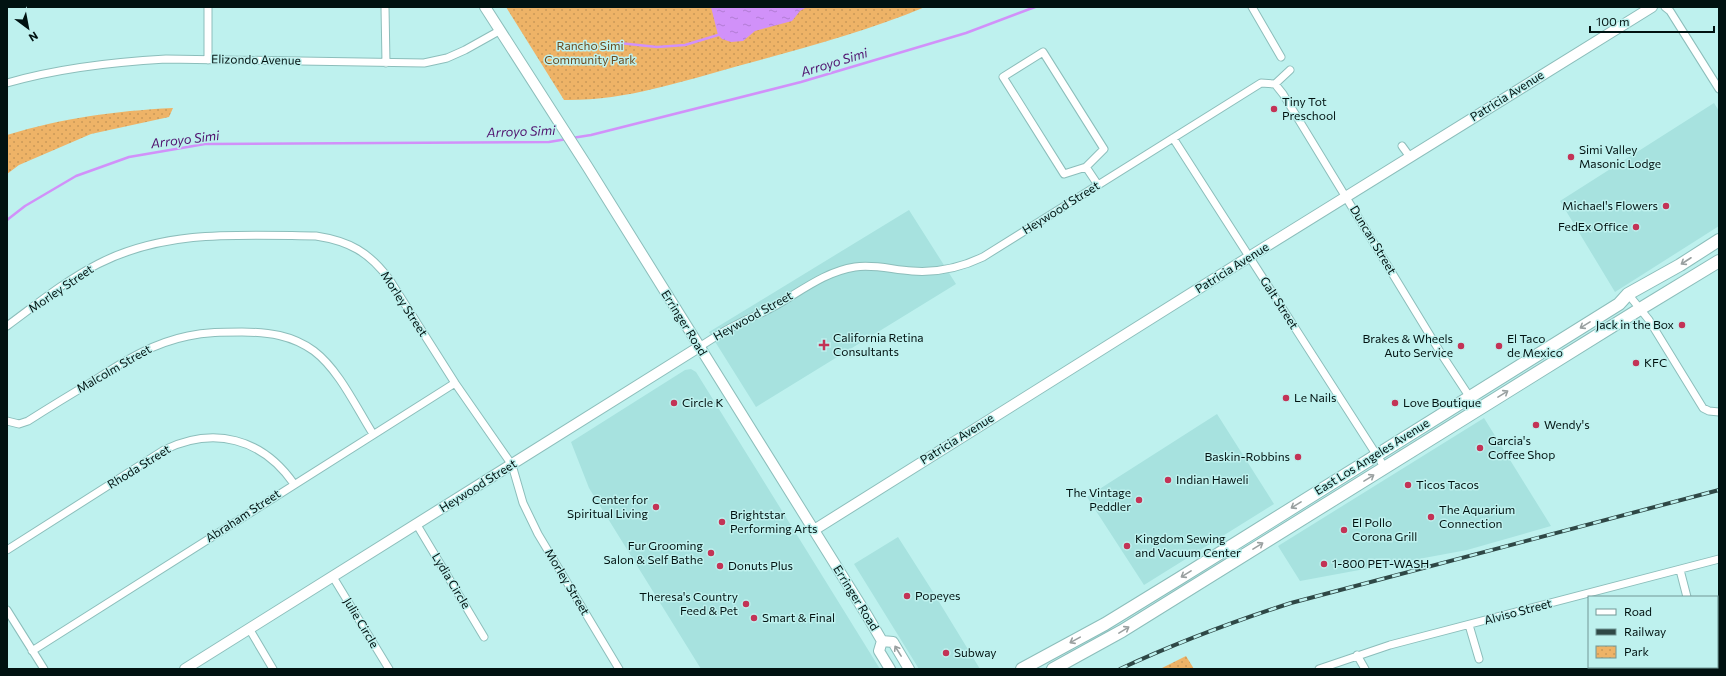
<svg xmlns="http://www.w3.org/2000/svg" width="1726" height="676" font-family="Commissioner,sans-serif">
  <defs>
    <pattern id="park-dots" width="8" height="8" patternUnits="userSpaceOnUse"><rect width="8" height="8" fill="#eeb367"/><path d="M2 2h.1M6 6h.1" fill="none" stroke="#ca9958" stroke-width="1.8" stroke-linecap="round"/></pattern>
    <pattern id="water-ripples" width="26" height="14" patternUnits="userSpaceOnUse"><rect width="26" height="14" fill="#d191f9"/><path d="M2 4q2-2 4 0t4 0M15 11q2-2 4 0t4 0" fill="none" stroke="#b27cd4"/></pattern>
  </defs>
  <rect width="100%" height="100%" fill="#bef1ee"/>
  <!-- built -->
  <path fill="#a7e2df" d="M1714 103 1719 111V226L1615 292 1560 201Z
    M909 210 956 284 756 407 709 332Z
    M691 369 696 372 880 669H701L589 488 571 442 685 370Z
    M1217 414 1274 504 1144 585 1087 497Z
    M1484 418 1551 526 1467 550 1300 581 1278 546Z
    M898 537 933 592 980 669H919L854 564Z"/>
  <!-- park -->
  <path fill="url(#park-dots)" d="M506 7H925C865 32 801 49 738 66 680 82 624 101 564 100Z
    M173 108 169 117 91 134 19 165 7 174V135C63 118 114 111 173 108Z
    M1186 656 1194 669H1160Z"/>
  <!-- water -->
  <path fill="url(#water-ripples)" d="M711 7H807L800 11 792 21 755 31 743 41 731 42 722 39 718 35Z"/>
  <g fill="none" stroke-linecap="round" stroke-linejoin="round">
    <!-- stream -->
    <path stroke="#d191f9" stroke-width="2.5" d="M610 47 619 43 657 47 685 45 718 35
      M572 138 591 135 801 82 966 33 1035 7
      M7 220 25 206 76 176 129 157 205 144 549 142 567 139"/>
    <defs>
      <path id="street" d="M385 7 386 63
        M1252 7 1281 57
        M1665 7 1670 11 1719 89
        M1043 52 1104 149 1086 167 1064 174 1003 77Z
        M208 60V7
        M7 83C59 68 112 62 166 59L424 63 447 58 465 50 499 31
        M1275 84 1290 70
        M1173 138 1385 468
        M1402 146 1410 157
        M1086 167 1098 185
        M1628 294 1649 320 1703 408 1709 411 1719 412
        M7 326C37 304 65 281 98 264 166 229 242 235 316 236 349 241 369 252 389 279L455 383 512 465 523 503 538 534 619 669
        M699 347C711 340 723 331 736 325 747 319 760 314 771 308 799 293 823 272 855 267 875 264 893 270 912 271 938 273 960 268 983 257L1261 83 1275 84 1283 94 1442 355 1469 396 1475 411
        M7 421 19 424 28 421C50 407 73 393 95 380 124 361 153 343 188 336 206 332 223 332 242 332 268 332 292 335 314 351 339 370 356 407 373 434
        M417 525 484 637
        M7 550 164 450C214 426 262 438 294 484
        M1680 570 1687 597
        M333 577 389 669
        M7 610 44 669
        M1469 625 1479 659
        M250 630 273 669
        M32 651 455 383
        M1357 655 1365 669
        M1319 669 1390 645 1719 559
        M1645 669 1648 667"/>
      <path id="secondary" d="M485 7 587 166 868 617 882 641 879 651 890 669
        M814 530 1249 257 1652 7
        M882 641 893 642 909 669
        M185 669 699 347"/>
      <path id="primary" d="M1022 669 1105 624 1180 578 1619 304 1628 294 1680 265 1719 240
        M1053 669 1122 631 1640 309 1719 261"/>
    </defs>
    <!-- street casing -->
    <use href="#street" stroke="#8cbebb" stroke-width="9"/>
    <!-- secondary casing -->
    <use href="#secondary" stroke="#8cbebb" stroke-width="12"/>
    <!-- primary casing -->
    <use href="#primary" stroke="#8cbebb" stroke-width="14"/>
    <!-- street -->
    <use href="#street" stroke="#fff" stroke-width="7"/>
    <!-- secondary -->
    <use href="#secondary" stroke="#fff" stroke-width="10"/>
    <!-- primary -->
    <use href="#primary" stroke="#fff" stroke-width="12"/>
    <defs>
      <path id="rail" d="M1120 669C1176 643 1232 622 1291 603L1719 490"/>
    </defs>
    <!-- rail casing -->
    <use href="#rail" stroke="#2f4846" stroke-width="4"/>
    <!-- rail -->
    <use href="#rail" stroke="#bef1ee" stroke-width="2.5" stroke-dasharray="8" stroke-linecap="butt"/>
  </g>
  <!-- one-way arrows -->
  <defs><path id="oneway-shaft" d="M-6 0H5M1.5-3L5.5 0L1.5 3" fill="none" stroke-width="1.6" stroke-linecap="round" stroke-linejoin="round"/></defs>
  <g stroke="#99a0a0">
    <use href="#oneway-shaft" transform="translate(1686 261) rotate(147)"/>
    <use href="#oneway-shaft" transform="translate(1585 325) rotate(148)"/>
    <use href="#oneway-shaft" transform="translate(1503 394) rotate(-32)"/>
    <use href="#oneway-shaft" transform="translate(1369 478) rotate(-32)"/>
    <use href="#oneway-shaft" transform="translate(1296 505) rotate(148)"/>
    <use href="#oneway-shaft" transform="translate(1258 546) rotate(-32)"/>
    <use href="#oneway-shaft" transform="translate(1186 574) rotate(148)"/>
    <use href="#oneway-shaft" transform="translate(1124 630) rotate(-31)"/>
    <use href="#oneway-shaft" transform="translate(1075 640) rotate(151)"/>
    <use href="#oneway-shaft" transform="translate(898 651) rotate(-122)"/>
  </g>
  <!-- markers -->
  <g fill="#c33356" stroke="#bef1ee" stroke-width="1.5">
    <circle cx="1274" cy="109" r="4"/>
    <circle cx="1571" cy="157" r="4"/>
    <circle cx="1666" cy="206" r="4"/>
    <circle cx="1636" cy="227" r="4"/>
    <circle cx="1682" cy="325" r="4"/>
    <path d="M822 339h4v4h4v4h-4v4h-4v-4h-4v-4h4z"/>
    <circle cx="1461" cy="346" r="4"/>
    <circle cx="1499" cy="346" r="4"/>
    <circle cx="1636" cy="363" r="4"/>
    <circle cx="1286" cy="398" r="4"/>
    <circle cx="674" cy="403" r="4"/>
    <circle cx="1395" cy="403" r="4"/>
    <circle cx="1536" cy="425" r="4"/>
    <circle cx="1480" cy="448" r="4"/>
    <circle cx="1298" cy="457" r="4"/>
    <circle cx="1168" cy="480" r="4"/>
    <circle cx="1408" cy="485" r="4"/>
    <circle cx="1139" cy="500" r="4"/>
    <circle cx="656" cy="507" r="4"/>
    <circle cx="1431" cy="517" r="4"/>
    <circle cx="722" cy="522" r="4"/>
    <circle cx="1344" cy="530" r="4"/>
    <circle cx="1127" cy="546" r="4"/>
    <circle cx="711" cy="553" r="4"/>
    <circle cx="1324" cy="564" r="4"/>
    <circle cx="720" cy="566" r="4"/>
    <circle cx="907" cy="596" r="4"/>
    <circle cx="746" cy="604" r="4"/>
    <circle cx="754" cy="618" r="4"/>
    <circle cx="946" cy="653" r="4"/>
  </g>
  <g text-anchor="middle" stroke-width="3" stroke-linejoin="round" paint-order="stroke">
    <!-- park labels -->
    <g font-size="12" fill="#6b4a1e" stroke="#bef1ee">
      <text x="590" y="50">Rancho Simi<tspan x="590" dy="14">Community Park</tspan></text>
    </g>
    <!-- street labels -->
    <g font-size="12" fill="#011211" stroke="#bef1ee">
      <text transform="translate(256 60) rotate(1)" y="4">Elizondo Avenue</text>
      <text transform="translate(1507 96) rotate(-32)" y="4">Patricia Avenue</text>
      <text transform="translate(1061 208) rotate(-32)" y="4">Heywood Street</text>
      <text transform="translate(1373 240) rotate(59)" y="4">Duncan Street</text>
      <text transform="translate(1232 268) rotate(-32)" y="4">Patricia Avenue</text>
      <text transform="translate(61 289) rotate(-34)" y="4">Morley Street</text>
      <text transform="translate(1279 303) rotate(57)" y="4">Galt Street</text>
      <text transform="translate(404 304) rotate(57)" y="4">Morley Street</text>
      <text transform="translate(753 316) rotate(-29)" y="4">Heywood Street</text>
      <text transform="translate(684 323) rotate(58)" y="4">Erringer Road</text>
      <text transform="translate(114 369) rotate(-30)" y="4">Malcolm Street</text>
      <text transform="translate(957 439) rotate(-32)" y="4">Patricia Avenue</text>
      <text transform="translate(1372 457) rotate(-32)" y="4">East Los Angeles Avenue</text>
      <text transform="translate(139 467) rotate(-32)" y="4">Rhoda Street</text>
      <text transform="translate(478 486) rotate(-32)" y="4">Heywood Street</text>
      <text transform="translate(243 516) rotate(-33)" y="4">Abraham Street</text>
      <text transform="translate(451 581) rotate(59)" y="4">Lydia Circle</text>
      <text transform="translate(567 582) rotate(59)" y="4">Morley Street</text>
      <text transform="translate(856 598) rotate(58)" y="4">Erringer Road</text>
      <text transform="translate(1518 612) rotate(-15)" y="4">Alviso Street</text>
      <text transform="translate(361 623) rotate(59)" y="4">Julie Circle</text>
    </g>
    <!-- poi labels -->
    <g font-size="12" fill="#011211" stroke="#bef1ee" text-anchor="start">
      <text x="1282" y="106">Tiny Tot<tspan x="1282" dy="14">Preschool</tspan></text>
      <text x="1579" y="154">Simi Valley<tspan x="1579" dy="14">Masonic Lodge</tspan></text>
      <text x="1658" y="210" text-anchor="end">Michael's Flowers</text>
      <text x="1628" y="231" text-anchor="end">FedEx Office</text>
      <text x="1674" y="329" text-anchor="end">Jack in the Box</text>
      <text x="833" y="342">California Retina<tspan x="833" dy="14">Consultants</tspan></text>
      <text x="1453" y="343" text-anchor="end">Brakes &amp; Wheels<tspan x="1453" dy="14">Auto Service</tspan></text>
      <text x="1507" y="343">El Taco<tspan x="1507" dy="14">de Mexico</tspan></text>
      <text x="1644" y="367">KFC</text>
      <text x="1294" y="402">Le Nails</text>
      <text x="682" y="407">Circle K</text>
      <text x="1403" y="407">Love Boutique</text>
      <text x="1544" y="429">Wendy's</text>
      <text x="1488" y="445">Garcia's<tspan x="1488" dy="14">Coffee Shop</tspan></text>
      <text x="1290" y="461" text-anchor="end">Baskin-Robbins</text>
      <text x="1176" y="484">Indian Haweli</text>
      <text x="1416" y="489">Ticos Tacos</text>
      <text x="1131" y="497" text-anchor="end">The Vintage<tspan x="1131" dy="14">Peddler</tspan></text>
      <text x="648" y="504" text-anchor="end">Center for<tspan x="648" dy="14">Spiritual Living</tspan></text>
      <text x="1439" y="514">The Aquarium<tspan x="1439" dy="14">Connection</tspan></text>
      <text x="730" y="519">Brightstar<tspan x="730" dy="14">Performing Arts</tspan></text>
      <text x="1352" y="527">El Pollo<tspan x="1352" dy="14">Corona Grill</tspan></text>
      <text x="1135" y="543">Kingdom Sewing<tspan x="1135" dy="14">and Vacuum Center</tspan></text>
      <text x="703" y="550" text-anchor="end">Fur Grooming<tspan x="703" dy="14">Salon &amp; Self Bathe</tspan></text>
      <text x="1332" y="568">1-800 PET-WASH</text>
      <text x="728" y="570">Donuts Plus</text>
      <text x="915" y="600">Popeyes</text>
      <text x="738" y="601" text-anchor="end">Theresa's Country<tspan x="738" dy="14">Feed &amp; Pet</tspan></text>
      <text x="762" y="622">Smart &amp; Final</text>
      <text x="954" y="657">Subway</text>
    </g>
    <!-- water labels -->
    <g font-size="13" font-style="italic" fill="#4f106d" stroke="#bef1ee">
      <text transform="translate(834 62) rotate(-17)" y="5">Arroyo Simi</text>
      <text transform="translate(521 131) rotate(-2)" y="5">Arroyo Simi</text>
      <text transform="translate(185 139) rotate(-7)" y="5">Arroyo Simi</text>
    </g>
  </g>
  <!-- border -->
  <rect width="1726" height="676" fill="none" stroke="#011211" stroke-width="16"/>
  <!-- legend -->
  <rect x="1588" y="596" width="130" height="72" fill="#bef1ee" stroke="#729896"/>
  <rect x="1596" y="609" width="20" height="6" fill="#ffffff" stroke="#729896"/>
  <text x="1624" y="616" font-size="12" fill="#011211">Road</text>
  <rect x="1596" y="629" width="20" height="6" fill="#2f4846" stroke="#729896"/>
  <text x="1624" y="636" font-size="12" fill="#011211">Railway</text>
  <rect x="1596" y="646" width="20" height="12" fill="url(#park-dots)" stroke="#729896"/>
  <text x="1624" y="656" font-size="12" fill="#011211">Park</text>
  <!-- north arrow -->
  <g transform="translate(28 28) rotate(148)" stroke="#bef1ee" stroke-width="3" paint-order="stroke">
  <path d="M0-3L7 15L0 10L-7 15Z" fill="#011211"/>
  <text y="-6" font-size="11" font-weight="bold" text-anchor="middle" fill="#011211">N</text>
  </g>
  <!-- scale -->
  <path d="M1590 26v6h124v-6" fill="none" stroke="#011211" stroke-width="2"/>
  <text x="1596" y="26" font-size="12" fill="#011211" stroke="#bef1ee" stroke-width="3" paint-order="stroke">100 m</text>
</svg>
